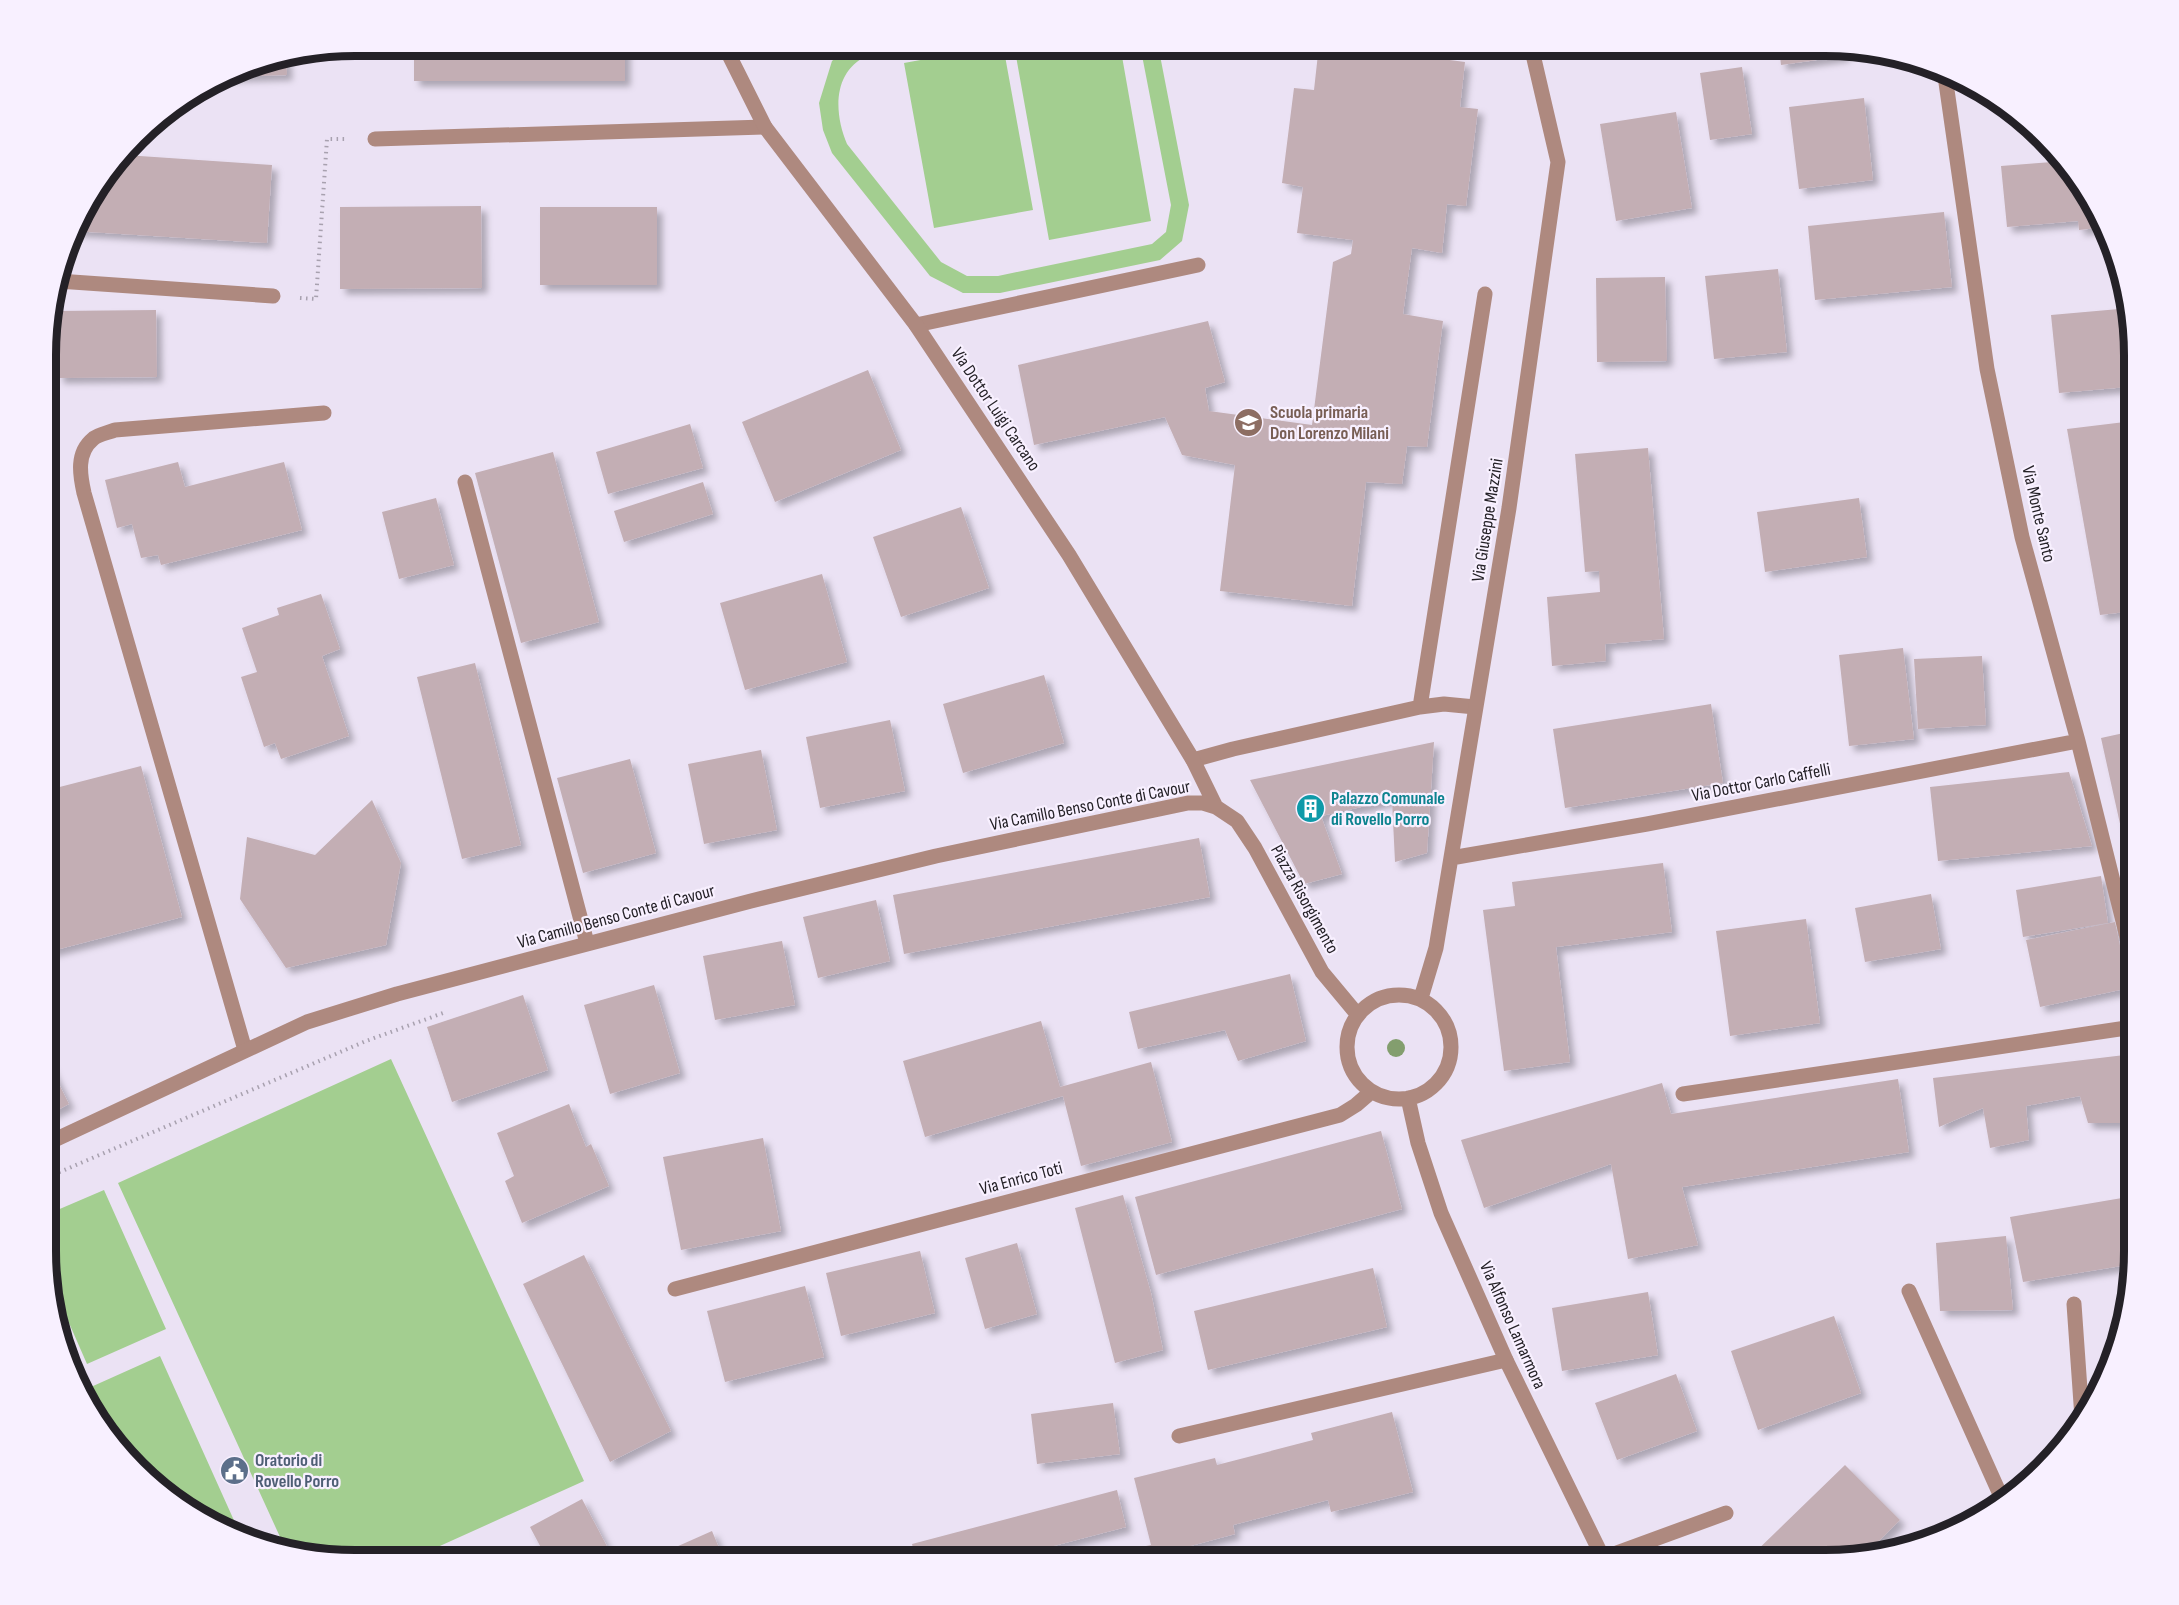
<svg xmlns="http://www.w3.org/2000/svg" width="2179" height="1605" font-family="'Sofia Sans Condensed',sans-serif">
  <defs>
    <filter id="shadow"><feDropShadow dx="5.5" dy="5.5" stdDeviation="3" flood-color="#0004"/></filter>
  </defs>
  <rect width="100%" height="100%" fill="#ebe2f4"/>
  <!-- green -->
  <path fill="#a3ce90" d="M851 45H914C900 48 881 49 868 55 832 72 834 113 847 144L941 262 967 276H998L1152 244 1166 232 1171 205 1140 45H1158L1189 205 1182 241 1160 260 1000 293H963L930 276 832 153 823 130 819 103 832 61Z
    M1003 45 1033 210 934 228 904 63Z
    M1014 45H1120L1151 221 1049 240Z
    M391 1059 584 1481 411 1559H334L286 1550 118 1183Z
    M104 1190 166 1329 87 1364 48 1275V1214Z
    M160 1356 241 1536 166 1496 86 1405 82 1391Z"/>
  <!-- building -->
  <path fill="#c3aeb4" filter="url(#shadow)" d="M414 45H625V81H414Z
    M1319 45H1335L1465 62 1460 107 1478 109 1466 206 1447 204 1442 253 1412 248 1403 314 1443 321 1427 447 1407 446 1402 484 1366 482 1352 606 1220 591 1235 465 1182 455 1165 417 1034 445 1018 365 1208 321 1225 382 1205 388 1209 411 1312 425 1333 262 1351 254 1353 240 1297 233 1303 187 1282 183 1294 88 1314 90Z
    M1779 46H1844L1845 56 1781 65Z
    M286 58 287 75 223 77 236 68Z
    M1742 67 1752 134 1710 140 1700 73Z
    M1864 98 1873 180 1799 189 1789 107Z
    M1676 112 1692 208 1616 221 1600 124Z
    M125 155 272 165 267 243 73 231 77 217Z
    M2065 161 2102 217 2105 227 2079 230 2078 221 2007 227 2001 166Z
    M481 206 482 288 340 289V207Z
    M540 207H657V285H540Z
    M1944 212 1952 287 1815 300 1808 226Z
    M1778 269 1787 352 1714 359 1705 276Z
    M1665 277 1667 361 1597 362 1596 278Z
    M2119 309 2127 387 2059 393 2051 315Z
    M156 310 157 377 58 378 57 311Z
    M868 370 901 450 775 502 742 422Z
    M2133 421V611L2100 615 2067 429Z
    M690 424 703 468 608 494 596 452Z
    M1648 448 1664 639 1605 644 1606 661 1552 666 1547 597 1600 592 1599 571 1585 572 1575 454Z
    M553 452 599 622 521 643 475 473Z
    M178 462 185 487 284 462 302 530 161 565 158 555 141 558 132 524 117 528 105 480Z
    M703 482 713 514 624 542 614 511Z
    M436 498 454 565 399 579 382 512Z
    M1859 498 1867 557 1765 572 1757 512Z
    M961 507 989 588 901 617 873 537Z
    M822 574 847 662 745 690 720 603Z
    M321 594 340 649 322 656 349 736 281 759 275 743 264 747 241 677 257 672 242 628 279 615 277 608Z
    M1903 648 1914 739 1849 746 1839 655Z
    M1982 656 1986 725 1918 729 1914 659Z
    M475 663 521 845 462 859 417 677Z
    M1044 675 1064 743 963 773 943 704Z
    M1711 704 1723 783 1565 808 1553 729Z
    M890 720 905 791 820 808 806 737Z
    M2133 731V878H2132L2101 738Z
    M1434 742 1427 853 1395 862 1392 800 1321 816 1342 874 1304 884 1250 780Z
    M761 750 777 830 704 844 688 764Z
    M630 759 656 853 583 873 557 778Z
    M141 766 182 917 48 952V790Z
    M2069 772 2092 846 1938 861 1930 787Z
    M372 800 401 863 386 945 286 968 240 899 247 837 315 855Z
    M1199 838 1210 897 904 954 893 895Z
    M1663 863 1672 932 1556 947 1570 1062 1504 1071 1483 910 1515 906 1512 882Z
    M2101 876 2108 923 2023 937 2016 890Z
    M1931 894 1941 949 1865 962 1855 908Z
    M876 900 890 961 818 978 803 917Z
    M1806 919 1820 1023 1730 1036 1716 931Z
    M2115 922 2129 988 2040 1007 2026 940Z
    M782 941 795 1005 715 1020 703 956Z
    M1290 974 1306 1041 1238 1061 1225 1030 1138 1049 1129 1012Z
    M654 985 680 1073 610 1094 584 1005Z
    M523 995 548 1070 452 1102 427 1027Z
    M1041 1021 1060 1087 1151 1062 1172 1142 1081 1166 1063 1096 925 1137 903 1061Z
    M2133 1054V1123H2088L2080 1096 2026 1106 2029 1140 1990 1148 1983 1108 1939 1127 1933 1078Z
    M48 1062 69 1104 48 1115Z
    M1898 1079 1909 1152 1682 1187 1698 1245 1628 1259 1611 1164 1484 1208 1461 1140 1662 1083 1671 1114Z
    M569 1104 586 1147 591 1144 609 1186 522 1223 505 1181 514 1176 497 1133Z
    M1381 1131 1402 1209 1156 1275 1135 1197Z
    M763 1138 781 1231 681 1250 663 1157Z
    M1123 1195 1151 1293 1163 1350 1115 1363 1075 1208Z
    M2122 1198 2127 1265 2023 1282 2010 1217Z
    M2006 1236 2013 1310 1940 1311 1936 1243Z
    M1017 1243 1037 1314 985 1329 965 1258Z
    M920 1251 935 1313 841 1336 826 1273Z
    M584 1255 671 1431 610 1462 523 1284Z
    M1373 1268 1387 1327 1208 1370 1194 1311Z
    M805 1286 824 1357 725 1382 707 1311Z
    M1648 1292 1658 1355 1562 1371 1552 1308Z
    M1834 1316 1861 1393 1758 1430 1731 1351Z
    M1676 1374 1697 1431 1617 1460 1595 1403Z
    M1113 1403 1120 1454 1037 1464 1031 1414Z
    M1392 1412 1413 1492 1331 1512 1328 1500 1233 1525 1235 1534 1168 1552 1170 1560H1122L1120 1551 1151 1545 1134 1478 1215 1458 1217 1465 1313 1440 1311 1433Z
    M1845 1465 1900 1520 1865 1555 1825 1560H1747Z
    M1117 1490 1126 1527 1000 1560H916L912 1544Z
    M582 1499 611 1554 600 1559H547L530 1527Z
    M712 1531 724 1560 649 1559Z"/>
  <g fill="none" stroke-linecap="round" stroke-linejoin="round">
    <!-- path -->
    <path stroke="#a8a1af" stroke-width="4" stroke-dasharray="1.5 4.5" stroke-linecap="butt" d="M300 298 316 299 327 139H348
      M48 1177 366 1041 446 1012"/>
    <!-- service -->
    <path stroke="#ae897f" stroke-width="15" d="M375 139 765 127
      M58 281 273 296
      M916 325 1198 265
      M465 482 587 943
      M1420 707 1485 294
      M1193 760 1233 749 1420 707 1444 704 1475 707
      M245 1050 84 493C80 475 76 453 93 439 98 434 108 433 115 430L324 413
      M1683 1094 2133 1027
      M1909 1291 2003 1501
      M2074 1304 2082 1418
      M1179 1436 1506 1360"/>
    <!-- minor -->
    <path stroke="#ae897f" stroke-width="15" d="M724 45 765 127 916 325 1069 555 1193 760 1216 807
      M1944 69 1987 369 2022 537 2078 741 2133 961
      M1451 858 1647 824 2078 741
      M1347 1047a52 52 0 1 1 104 0a52 52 0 1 1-104 0Z
      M1421 998 1436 948 1509 508 1558 162 1531 46
      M1408 1098 1418 1143 1441 1213 1506 1360 1604 1560
      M48 1143 307 1022 397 994 751 901 936 856 1188 803H1203L1216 807 1237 821 1255 848 1322 972 1357 1014
      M675 1289 1340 1115 1356 1105 1371 1092
      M1603 1558 1726 1513"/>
  </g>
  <!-- trees -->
  <circle fill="#839e6e" cx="1396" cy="1048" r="9"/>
  <!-- icons -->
  <defs>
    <symbol id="school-disc" viewBox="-11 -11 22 22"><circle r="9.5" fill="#8d6e63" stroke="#f8f0ff"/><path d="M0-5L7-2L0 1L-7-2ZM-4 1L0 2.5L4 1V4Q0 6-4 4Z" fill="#fff"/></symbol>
    <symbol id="building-disc" viewBox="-11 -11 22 22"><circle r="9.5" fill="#0f9aa8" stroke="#f8f0ff"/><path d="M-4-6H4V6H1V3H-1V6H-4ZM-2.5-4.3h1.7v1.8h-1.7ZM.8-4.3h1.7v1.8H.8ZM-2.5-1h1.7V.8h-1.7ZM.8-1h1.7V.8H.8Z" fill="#fff"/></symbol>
    <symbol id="civic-disc" viewBox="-11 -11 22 22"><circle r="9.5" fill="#5c6f8a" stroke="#f8f0ff"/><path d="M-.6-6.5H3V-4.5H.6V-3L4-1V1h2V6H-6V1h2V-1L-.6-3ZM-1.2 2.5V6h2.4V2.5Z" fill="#fff"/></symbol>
  </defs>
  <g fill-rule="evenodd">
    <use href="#school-disc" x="1232" y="406" width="33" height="33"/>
    <use href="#building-disc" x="1294" y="792" width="33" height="33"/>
    <use href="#civic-disc" x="218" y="1454" width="33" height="33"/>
  </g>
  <g text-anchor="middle" stroke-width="4.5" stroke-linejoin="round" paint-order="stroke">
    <!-- street labels -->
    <g font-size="18" fill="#242127" stroke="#f8f0ff">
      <text transform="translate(996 409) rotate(56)" y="6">Via Dottor Luigi Carcano</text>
      <text transform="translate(2039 514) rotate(77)" y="6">Via Monte Santo</text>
      <text transform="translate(1487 520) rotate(-81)" y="6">Via Giuseppe Mazzini</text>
      <text transform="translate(1761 782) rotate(-11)" y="6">Via Dottor Carlo Caffelli</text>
      <text transform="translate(1090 805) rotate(-11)" y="6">Via Camillo Benso Conte di Cavour</text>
      <text transform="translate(1305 899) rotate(61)" y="6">Piazza Risorgimento</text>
      <text transform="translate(616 916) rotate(-15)" y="6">Via Camillo Benso Conte di Cavour</text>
      <text transform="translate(1021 1178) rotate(-15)" y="6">Via Enrico Toti</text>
      <text transform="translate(1513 1325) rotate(66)" y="6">Via Alfonso Lamarmora</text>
    </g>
    <!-- education labels -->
    <g font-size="18" font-weight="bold" fill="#785e54" stroke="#f8f0ff" text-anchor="start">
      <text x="1270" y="418">Scuola primaria<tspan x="1270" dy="21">Don Lorenzo Milani</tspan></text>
    </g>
    <!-- culture labels -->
    <g font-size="18" font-weight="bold" fill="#0d838f" stroke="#f8f0ff" text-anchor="start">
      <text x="1331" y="804">Palazzo Comunale<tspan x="1331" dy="21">di Rovello Porro</tspan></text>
    </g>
    <!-- service labels -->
    <g font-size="18" font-weight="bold" fill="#4e5e75" stroke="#f8f0ff" text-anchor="start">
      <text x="255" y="1466">Oratorio di<tspan x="255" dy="21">Rovello Porro</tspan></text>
    </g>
  </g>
  <!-- crop -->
  <path d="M0 0H2179V1605H0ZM355 56H1825A299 299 0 0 1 2124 355V1251A299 299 0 0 1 1825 1550H355A299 299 0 0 1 56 1251V355A299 299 0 0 1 355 56Z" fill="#f8f0ff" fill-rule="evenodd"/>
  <path fill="none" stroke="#242127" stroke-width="8" d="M355 56H1825A299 299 0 0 1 2124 355V1251A299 299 0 0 1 1825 1550H355A299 299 0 0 1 56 1251V355A299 299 0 0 1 355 56Z"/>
</svg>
